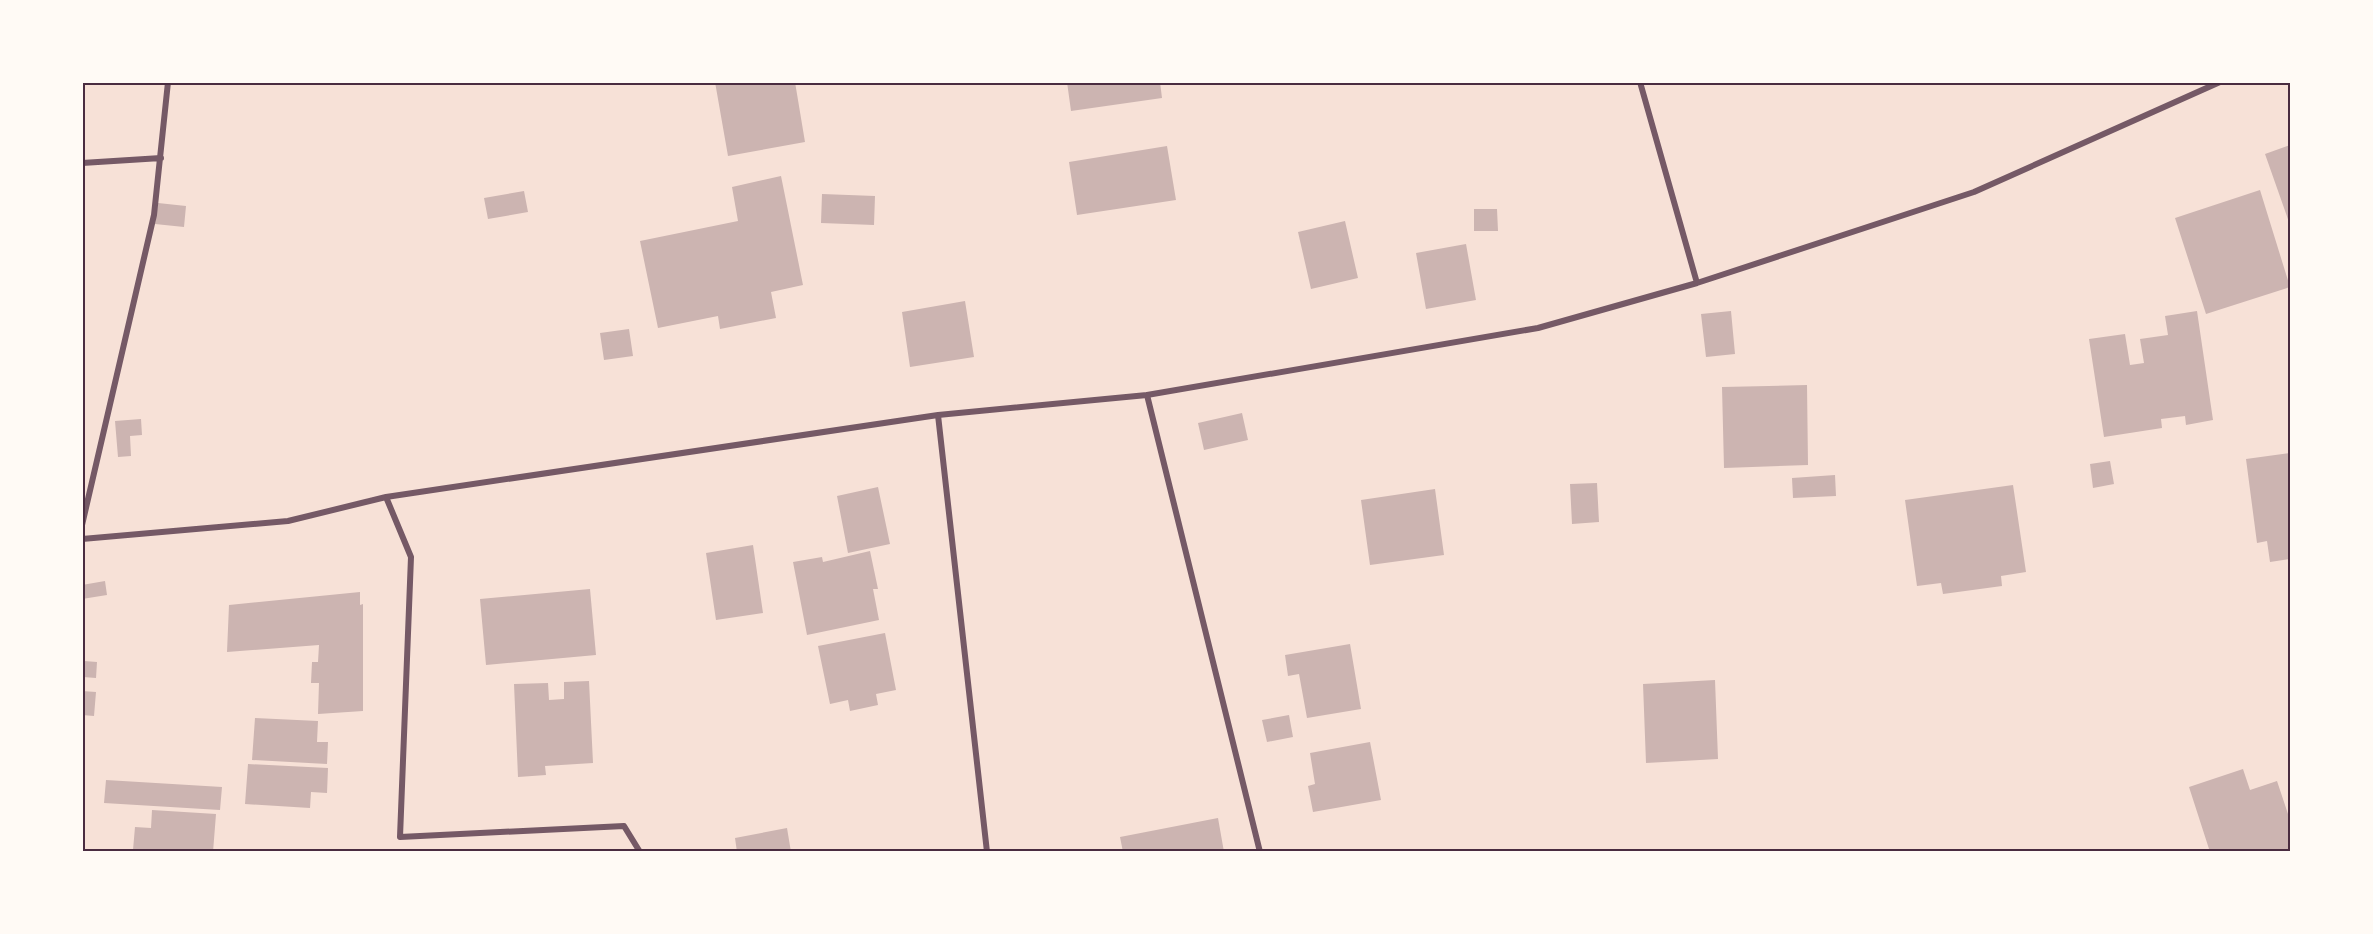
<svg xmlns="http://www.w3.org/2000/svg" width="2373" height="934" font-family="'DM Sans',sans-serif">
  <rect width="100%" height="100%" fill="#f7e1d7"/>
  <!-- building -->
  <path fill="#ccb4b1" d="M715 82H795L805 142 728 156Z
    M1067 82H1160L1162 98 1071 111Z
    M2290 145V225L2265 154Z
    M1167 146 1176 200 1077 215 1069 162Z
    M781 176 803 285 771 292 776 318 720 329 718 316 658 328 640 241 738 221 732 187Z
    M2260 190 2290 287 2206 314 2175 218Z
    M524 191 528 212 488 219 484 198Z
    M822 194 875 196 874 225 821 223Z
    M158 203 186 206 184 227 155 224Z
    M1474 209H1497L1498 231H1474Z
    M1345 221 1358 278 1311 289 1298 232Z
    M1466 244 1476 300 1426 309 1416 253Z
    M82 288H84L85 305H82Z
    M965 301 974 357 910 367 902 312Z
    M1731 311 1735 354 1706 357 1701 314Z
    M2197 311 2213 420 2186 425 2185 416 2161 419 2162 428 2104 437 2089 339 2125 334 2130 365 2144 363 2140 339 2168 335 2165 316Z
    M629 329 633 356 604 360 600 333Z
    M1807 385 1808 465 1724 468 1722 387Z
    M1242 413 1248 440 1204 450 1198 423Z
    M141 419 142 435 130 436 131 456 118 457 115 421Z
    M2290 453V559L2270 562 2267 541 2257 543 2246 459Z
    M2110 461 2114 484 2093 488 2090 464Z
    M1835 475 1836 496 1793 498 1792 478Z
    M1597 483 1599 522 1572 524 1570 484Z
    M2013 485 2026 572 2001 576 2002 586 1943 594 1941 583 1917 586 1905 500Z
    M878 487 890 544 848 553 837 496Z
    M1435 489 1444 555 1370 565 1361 500Z
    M753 545 763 613 716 620 706 553Z
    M870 551 878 589H873L879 620 807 635 793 562 822 557 823 562Z
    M105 581 107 595 82 599V585Z
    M590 589 596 655 486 665 480 599Z
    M360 592V605L363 604V711L318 714 319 683H311L312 662H318L319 645 227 652 229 605Z
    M885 633 896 690 876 694 878 705 850 711 848 700 830 704 818 646Z
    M1350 644 1361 709 1307 718 1299 674 1288 676 1285 655Z
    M84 661 97 662 96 678 83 677Z
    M1715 680 1718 759 1646 763 1643 684Z
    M589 681 593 763 545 766 546 775 518 777 514 684 548 683 549 700 564 699V682Z
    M82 691 96 692 94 716 82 715Z
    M1289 715 1293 737 1267 742 1262 720Z
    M255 718 318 721 317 742H328L327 764 252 760Z
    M1370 742 1381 800 1313 812 1308 786 1315 784 1310 753Z
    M248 764 328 768 327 793 311 792 310 808 245 804Z
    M2243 769 2250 790 2277 781 2290 820V852H2210L2189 787Z
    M106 780 222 787 220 810 104 803Z
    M152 810 216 814 213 852 133 850 135 827 151 828Z
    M1218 818 1224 852H1123L1120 837Z
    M787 828 791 852H737L735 838Z"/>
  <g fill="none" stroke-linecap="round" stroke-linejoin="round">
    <!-- minor -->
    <path stroke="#755966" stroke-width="6" d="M1640 82 1697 283
      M82 163 161 158
      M1147 395 1260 852
      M938 415 987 852
      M386 497 411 557 400 837 624 826 640 852
      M82 525 154 215 168 82
      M82 539 288 521 386 497 938 415 1147 395 1538 328 1697 283 1974 192 2220 82"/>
  </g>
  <!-- border -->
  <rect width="2373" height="934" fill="none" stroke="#fffaf5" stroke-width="168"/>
  <rect x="84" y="84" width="2205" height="766" fill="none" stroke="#4a2c40" stroke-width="2"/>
</svg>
